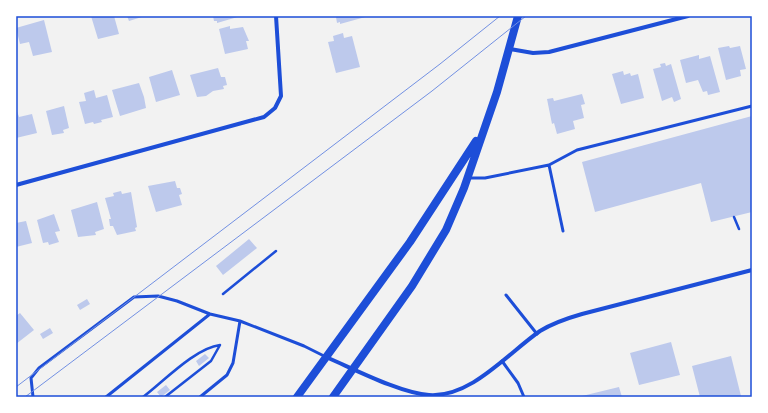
<svg xmlns="http://www.w3.org/2000/svg" width="768" height="413" font-family="'Zilla Slab',serif">
  <rect width="100%" height="100%" fill="#f2f2f2"/>
  <!-- building -->
  <path fill="#bdc9ec" d="M91 16H114L119 34 98 39Z
    M127 16H145L129 21Z
    M213 16H241L217 23V21H214Z
    M369 16 340 24V22L337 23 336 17Z
    M44 20 52 52 33 56 29 42 20 44 16 28Z
    M230 26V29L243 27 249 41H246L248 49 225 54 219 29Z
    M343 33 344 38 352 36 360 67 336 73 328 42 334 41 333 36Z
    M729 46 730 48 740 46 746 69 740 70 741 76 726 80 718 48Z
    M699 55V59L710 56 720 92 708 95 707 91 703 92 698 80 686 83 680 60Z
    M665 63 666 66 671 64 681 99 674 102 672 97 662 101 653 69 661 67 660 64Z
    M218 68 221 77H225L227 85 223 86 224 89 213 91 206 96 197 97 190 75Z
    M172 70 180 95 156 102 149 77Z
    M623 71 624 75 630 73 631 76 638 74 644 98 621 104 612 74Z
    M139 83 144 97 146 108 120 116 112 90Z
    M94 90 96 98 107 95 113 117 101 120 102 122 94 124 93 122 85 124 79 102 86 101 84 93Z
    M582 94 585 104 581 105 584 118 573 121 575 129 557 134 554 123 552 124 547 99 553 98 554 101Z
    M64 106 69 128 63 130 64 133 52 135 46 111Z
    M16 108 19 117 32 114 37 133 16 138Z
    M752 116V212L711 222 701 183 595 212 582 162Z
    M175 181 177 188H180L182 194 179 195 182 205 156 212 148 186Z
    M121 191 122 194 131 192 137 227 135 228 136 231 117 235 113 226H110L109 219H111L105 198 114 196 113 193Z
    M97 202 104 229 95 232 96 235 78 237 71 210Z
    M54 214 60 231 55 232 59 242 49 245 48 242 43 243 37 220Z
    M26 221 32 243 16 247V223Z
    M249 239 257 248 223 275 216 266Z
    M87 299 90 304 80 310 77 305Z
    M20 313 34 330 16 344V316Z
    M50 328 53 333 43 339 40 334Z
    M671 342 680 375 639 385 630 353Z
    M205 354 209 358 199 366 196 361Z
    M731 356 741 396 700 397 692 366Z
    M166 385 170 390 161 397 157 392Z
    M619 387 622 397H582V396Z"/>
  <g fill="none" stroke-linecap="round" stroke-linejoin="round">
    <!-- path -->
    <path stroke="#1d4ed8" stroke-width="2.5" d="M734 217 739 229
      M223 294 276 251
      M143 397C163 382 195 348 220 345L211 361 165 397"/>
    <!-- service -->
    <path stroke="#1d4ed8" stroke-width="3" d="M549 165 577 150 752 106
      M469 178H485L549 165 563 231
      M506 295 537 334
      M502 361 518 383 524 397
      M33 397 31 378 39 368 134 297 158 296 177 301 210 314 240 321 304 346 324 356
      M106 397 210 314
      M200 397 227 375 233 363 240 321"/>
    <!-- minor -->
    <path stroke="#1d4ed8" stroke-width="4" d="M510 49 533 53 549 52 688 16
      M16 185 264 117 275 108 281 96 276 16
      M326 357C354 369 400 393 429 395 471 398 508 353 540 331 553 323 568 318 582 314L752 270"/>
    <!-- secondary -->
    <path stroke="#1d4ed8" stroke-width="8" d="M297 397 410 242 476 141
      M333 397 412 286 446 230 464 188 497 92 518 16"/>
    <!-- tram -->
    <path stroke="#7290e2" stroke-width="1" d="M16 387 440 64 500 16
      M25 397 432 91 526 16"/>
  </g>
  <!-- border -->
  <rect width="768" height="413" fill="none" stroke="#ffffff" stroke-width="34"/>
  <rect x="17" y="17" width="734" height="379" fill="none" stroke="#1d4ed8" stroke-width="1.5"/>
</svg>
